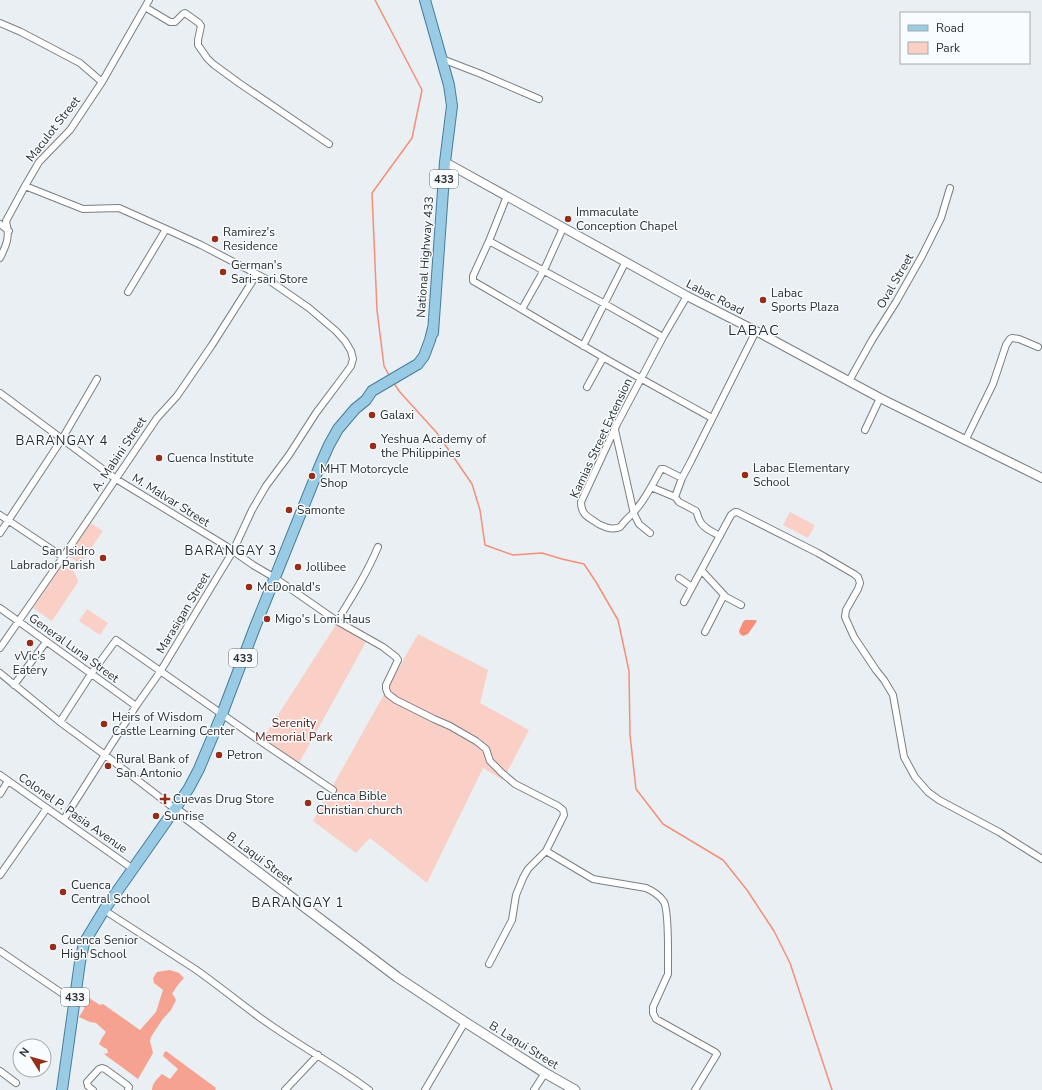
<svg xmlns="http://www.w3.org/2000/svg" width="1042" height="1090" font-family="'Nunito Sans',sans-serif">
  <rect width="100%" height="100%" fill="#e9eff3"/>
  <!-- green -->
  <path fill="#fad0c6" d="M790 512 815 525 808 538 783 525Z
    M91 523 103 531 80 564 68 556Z
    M64 562 72 568 78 580V582L52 621 33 608Z
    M87 609 108 623 100 635 79 621Z
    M337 623 366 642 298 765 262 740Z
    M418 634 488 670 480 703 529 730 503 780 483 768 427 883 370 838 356 853 313 821Z"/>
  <!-- forest -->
  <path fill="#f6a290" d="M170 970 179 973 184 978 177 986 172 994 174 996 176 1000 171 1010 162 1020 151 1037 150 1041 153 1053 138 1079 104 1054 108 1053 107 1049 103 1047 99 1044 102 1038 106 1032 96 1023 90 1022 79 1017 84 1009 86 996 100 1005 103 1004 140 1030 156 1012 163 990 154 983 153 978 157 972Z
    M166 1051 216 1088 215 1090H152C152 1083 158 1078 162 1074L170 1079 178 1069 163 1056 164 1053Z"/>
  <!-- water -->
  <path fill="#f58f79" d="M745 620H755L757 621 748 634 743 636 740 634 739 631 743 622Z"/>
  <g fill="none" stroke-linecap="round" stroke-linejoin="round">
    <!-- stream -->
    <path stroke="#f58f79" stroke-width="1.5" d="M375 0 422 90 412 138 372 193 377 310 384 366 390 377
      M394 383 399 391 437 433 472 484 480 510 485 545 513 555 542 553 562 559 584 564 596 582 618 620 629 671 630 735 636 789 663 824 723 860 747 890 774 931 790 963 832 1090"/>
    <defs>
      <path id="minor" d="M145 7 170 22H175L183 14 185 13 199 23 201 26 198 40V45L207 58 213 64 239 83 329 144
        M0 23 21 32 80 63 102 82
        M442 59 481 74 539 99
        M25 186 83 209 119 208 166 229 201 245 270 281 309 308 336 331 345 341 351 351 353 359 351 366 343 377 316 413 289 455 266 486 252 510 233 551 204 599 160 672 136 706 64 819
        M507 196 489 241 473 276V281C510 302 547 325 584 346 626 371 669 394 712 418
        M0 224 9 231
        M489 241 605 304 663 337
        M0 258C7 244 10 237 6 221L25 186 39 162 70 130 102 82 149 0
        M128 292 166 229
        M522 309 544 270 563 228
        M583 346 625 263
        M849 381 872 340 896 302 922 256 941 218 950 188
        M587 387 603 358
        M0 393 116 479 226 546 253 565 275 578 337 621 383 647 396 657 398 660 386 685V689L388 694 396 700 434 719 450 726 476 741 486 749 490 761 502 773 515 784 558 806 563 810 564 815 546 851 593 879 646 888C653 891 660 896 664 902 669 912 668 954 668 968V974L653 1007V1013L656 1019 715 1052 717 1054 695 1090
        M615 430 634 514 639 524 650 533
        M865 430 880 398
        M965 441 993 384 1006 345 1010 339 1012 338 1019 339 1038 347
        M682 478 664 469H661C651 487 642 506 626 520 624 522 622 525 620 527 612 531 600 526 594 521 586 516 581 513 581 502L617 424 663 337 687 296
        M651 487 675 497
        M0 515 63 557
        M0 533 62 439 97 379
        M720 536C713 532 703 528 700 521 698 518 698 515 696 511L679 502 675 497 682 478 691 461 756 331
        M702 571 726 597 741 605
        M679 578 692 587
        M684 602 731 515 735 512H737L818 553 854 574 858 577 860 583 858 589 846 610 845 617 854 637 876 670 884 680 893 695 904 757 915 777 928 792 939 800 999 832 1042 859
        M0 608 136 706
        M337 621C352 597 367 573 378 547
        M705 632 724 595
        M0 648 63 557 157 418 177 396 212 345 257 274
        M0 673 60 722 105 755 175 809
        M14 685 46 642
        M60 722 91 674 116 640 266 745 333 790
        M0 775 133 869
        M0 794 8 781
        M0 875 47 808
        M104 910 195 969C221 987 245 1008 272 1026 304 1048 338 1067 369 1090
        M0 951 63 994 75 999
        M489 964 512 920 516 895 523 878 528 869 546 851
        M0 1071 16 1083
        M93 1090 88 1086 87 1082 99 1069 102 1068 105 1069 127 1085 129 1087 128 1090
        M285 1090 318 1055
        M425 1090 465 1022
        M534 1090 545 1073"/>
      <path id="tertiary" d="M445 162 687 296 756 331 880 398 1042 478"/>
      <path id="secondary" d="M175 809 397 977 465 1022 545 1073 575 1090"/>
      <path id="primary" d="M425 0 449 85 452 106 445 162 433 333
        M62 1090 80 962 84 943 104 910 175 809 189 788 199 769 222 714 255 627 321 463 329 445 338 429 355 409 366 400 372 391 418 364 424 356 430 340 433 328"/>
    </defs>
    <!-- minor casing -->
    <use href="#minor" stroke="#797f82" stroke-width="8"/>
    <!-- tertiary casing -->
    <use href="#tertiary" stroke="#797f82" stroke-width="10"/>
    <!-- secondary casing -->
    <use href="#secondary" stroke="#797f82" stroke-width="11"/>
    <!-- primary casing -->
    <use href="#primary" stroke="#477e9b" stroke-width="12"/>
    <!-- minor -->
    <use href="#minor" stroke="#fff" stroke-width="6"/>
    <!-- tertiary -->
    <use href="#tertiary" stroke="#fff" stroke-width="8"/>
    <!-- secondary -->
    <use href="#secondary" stroke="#fff" stroke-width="9"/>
    <!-- primary -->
    <use href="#primary" stroke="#99cbe5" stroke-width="10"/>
  </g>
  <!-- markers -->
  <g fill="#962d19" stroke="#f8fcfe" stroke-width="1.5">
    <circle cx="568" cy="219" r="4"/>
    <circle cx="215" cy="239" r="4"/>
    <circle cx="223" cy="272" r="4"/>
    <circle cx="763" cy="300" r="4"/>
    <circle cx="372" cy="415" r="4"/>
    <circle cx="373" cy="446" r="4"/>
    <circle cx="159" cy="458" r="4"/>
    <circle cx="745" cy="475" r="4"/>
    <circle cx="312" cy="476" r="4"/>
    <circle cx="289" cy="510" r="4"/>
    <circle cx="103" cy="558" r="4"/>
    <circle cx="298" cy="567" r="4"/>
    <circle cx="249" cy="587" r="4"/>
    <circle cx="267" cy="619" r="4"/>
    <circle cx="30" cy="643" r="4"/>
    <circle cx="104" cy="724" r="4"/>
    <circle cx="219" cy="755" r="4"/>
    <circle cx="108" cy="766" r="4"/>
    <path d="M163 793h4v4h4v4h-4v4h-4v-4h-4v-4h4z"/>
    <circle cx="308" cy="803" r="4"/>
    <circle cx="156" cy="816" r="4"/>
    <circle cx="63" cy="892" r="4"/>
    <circle cx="53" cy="947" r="4"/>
  </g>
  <g text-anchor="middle" stroke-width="3" stroke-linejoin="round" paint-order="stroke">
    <!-- shield labels -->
    <g fill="#f8fcfe" stroke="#696c6e" stroke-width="1">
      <rect x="430" y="170" width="28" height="18" rx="3"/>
      <rect x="229" y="649" width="28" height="18" rx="3"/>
      <rect x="61" y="988" width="28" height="18" rx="3"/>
    </g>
    <g font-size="11" font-weight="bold" fill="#2c2f30">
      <text x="444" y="183">433</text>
      <text x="243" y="662">433</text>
      <text x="75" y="1001">433</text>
    </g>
    <!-- street labels -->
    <g font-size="12" fill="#2c2f30" stroke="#f8fcfe">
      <text transform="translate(53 129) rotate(-52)" y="4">Maculot Street</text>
      <text transform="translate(425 257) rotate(-86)" y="4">National Highway 433</text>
      <text transform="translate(895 281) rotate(-60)" y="4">Oval Street</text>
      <text transform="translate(715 297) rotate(27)" y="4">Labac Road</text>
      <text transform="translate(601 438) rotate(-65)" y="4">Kamias Street Extension</text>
      <text transform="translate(119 454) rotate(-56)" y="4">A. Mabini Street</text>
      <text transform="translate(171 500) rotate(32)" y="4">M. Malvar Street</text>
      <text transform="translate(183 613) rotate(-59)" y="4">Marasigan Street</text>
      <text transform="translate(74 648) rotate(36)" y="4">General Luna Street</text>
      <text transform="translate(73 813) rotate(35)" y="4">Colonel P. Pasia Avenue</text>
      <text transform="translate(260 858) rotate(37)" y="4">B. Laqui Street</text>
      <text transform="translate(524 1045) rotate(32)" y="4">B. Laqui Street</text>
    </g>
    <!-- poi labels -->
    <g font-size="12" fill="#2c2f30" stroke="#f8fcfe" text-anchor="start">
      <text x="576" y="216">Immaculate<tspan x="576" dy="14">Conception Chapel</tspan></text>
      <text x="223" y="236">Ramirez's<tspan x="223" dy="14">Residence</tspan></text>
      <text x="231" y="269">German's<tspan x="231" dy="14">Sari-sari Store</tspan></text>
      <text x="771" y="297">Labac<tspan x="771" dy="14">Sports Plaza</tspan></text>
      <text x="380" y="419">Galaxi</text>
      <text x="381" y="443">Yeshua Academy of<tspan x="381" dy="14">the Philippines</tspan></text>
      <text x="167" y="462">Cuenca Institute</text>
      <text x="753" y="472">Labac Elementary<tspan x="753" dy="14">School</tspan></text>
      <text x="320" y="473">MHT Motorcycle<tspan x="320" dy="14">Shop</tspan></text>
      <text x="297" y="514">Samonte</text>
      <text x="95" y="555" text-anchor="end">San Isidro<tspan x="95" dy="14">Labrador Parish</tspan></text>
      <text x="306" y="571">Jollibee</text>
      <text x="257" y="591">McDonald's</text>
      <text x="275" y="623">Migo's Lomi Haus</text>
      <text x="30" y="660" text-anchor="middle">vVic's<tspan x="30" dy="14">Eatery</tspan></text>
      <text x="112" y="721">Heirs of Wisdom<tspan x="112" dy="14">Castle Learning Center</tspan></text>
      <text x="227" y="759">Petron</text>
      <text x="116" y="763">Rural Bank of<tspan x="116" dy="14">San Antonio</tspan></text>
      <text x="316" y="800">Cuenca Bible<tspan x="316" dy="14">Christian church</tspan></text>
      <text x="173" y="803">Cuevas Drug Store</text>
      <text x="164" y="820">Sunrise</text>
      <text x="71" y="889">Cuenca<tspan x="71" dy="14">Central School</tspan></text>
      <text x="61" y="944">Cuenca Senior<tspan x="61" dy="14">High School</tspan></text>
    </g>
    <!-- park labels -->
    <g font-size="12" fill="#57180c" stroke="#f8fcfe">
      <text x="294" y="727">Serenity<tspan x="294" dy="14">Memorial Park</tspan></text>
    </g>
    <!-- neighbourhood labels -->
    <g font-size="13" letter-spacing="1" fill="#272b2e" stroke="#f8fcfe">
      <text x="62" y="445">BARANGAY 4</text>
      <text x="231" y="555">BARANGAY 3</text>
      <text x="298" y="907">BARANGAY 1</text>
    </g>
    <!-- quarter labels -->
    <g font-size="14" letter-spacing="1" fill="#272b2e" stroke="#f8fcfe">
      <text x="754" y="335">LABAC</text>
    </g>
  </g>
  <!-- legend -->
  <rect x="900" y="12" width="130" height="52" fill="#f8fcfe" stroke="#a6aaac"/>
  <rect x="908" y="25" width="20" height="6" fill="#99cbe5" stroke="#a6aaac"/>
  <text x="936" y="32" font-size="12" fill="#2c2f30">Road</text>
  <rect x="908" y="42" width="20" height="12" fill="#fad0c6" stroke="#a6aaac"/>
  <text x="936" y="52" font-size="12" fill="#2c2f30">Park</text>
  <!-- north arrow -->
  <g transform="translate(32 1058) rotate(307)"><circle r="19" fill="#f8fcfe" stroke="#a6aaac"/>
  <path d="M0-3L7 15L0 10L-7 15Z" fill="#962d19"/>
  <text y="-6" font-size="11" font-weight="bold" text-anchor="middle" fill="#2c2f30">N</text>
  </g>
</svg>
